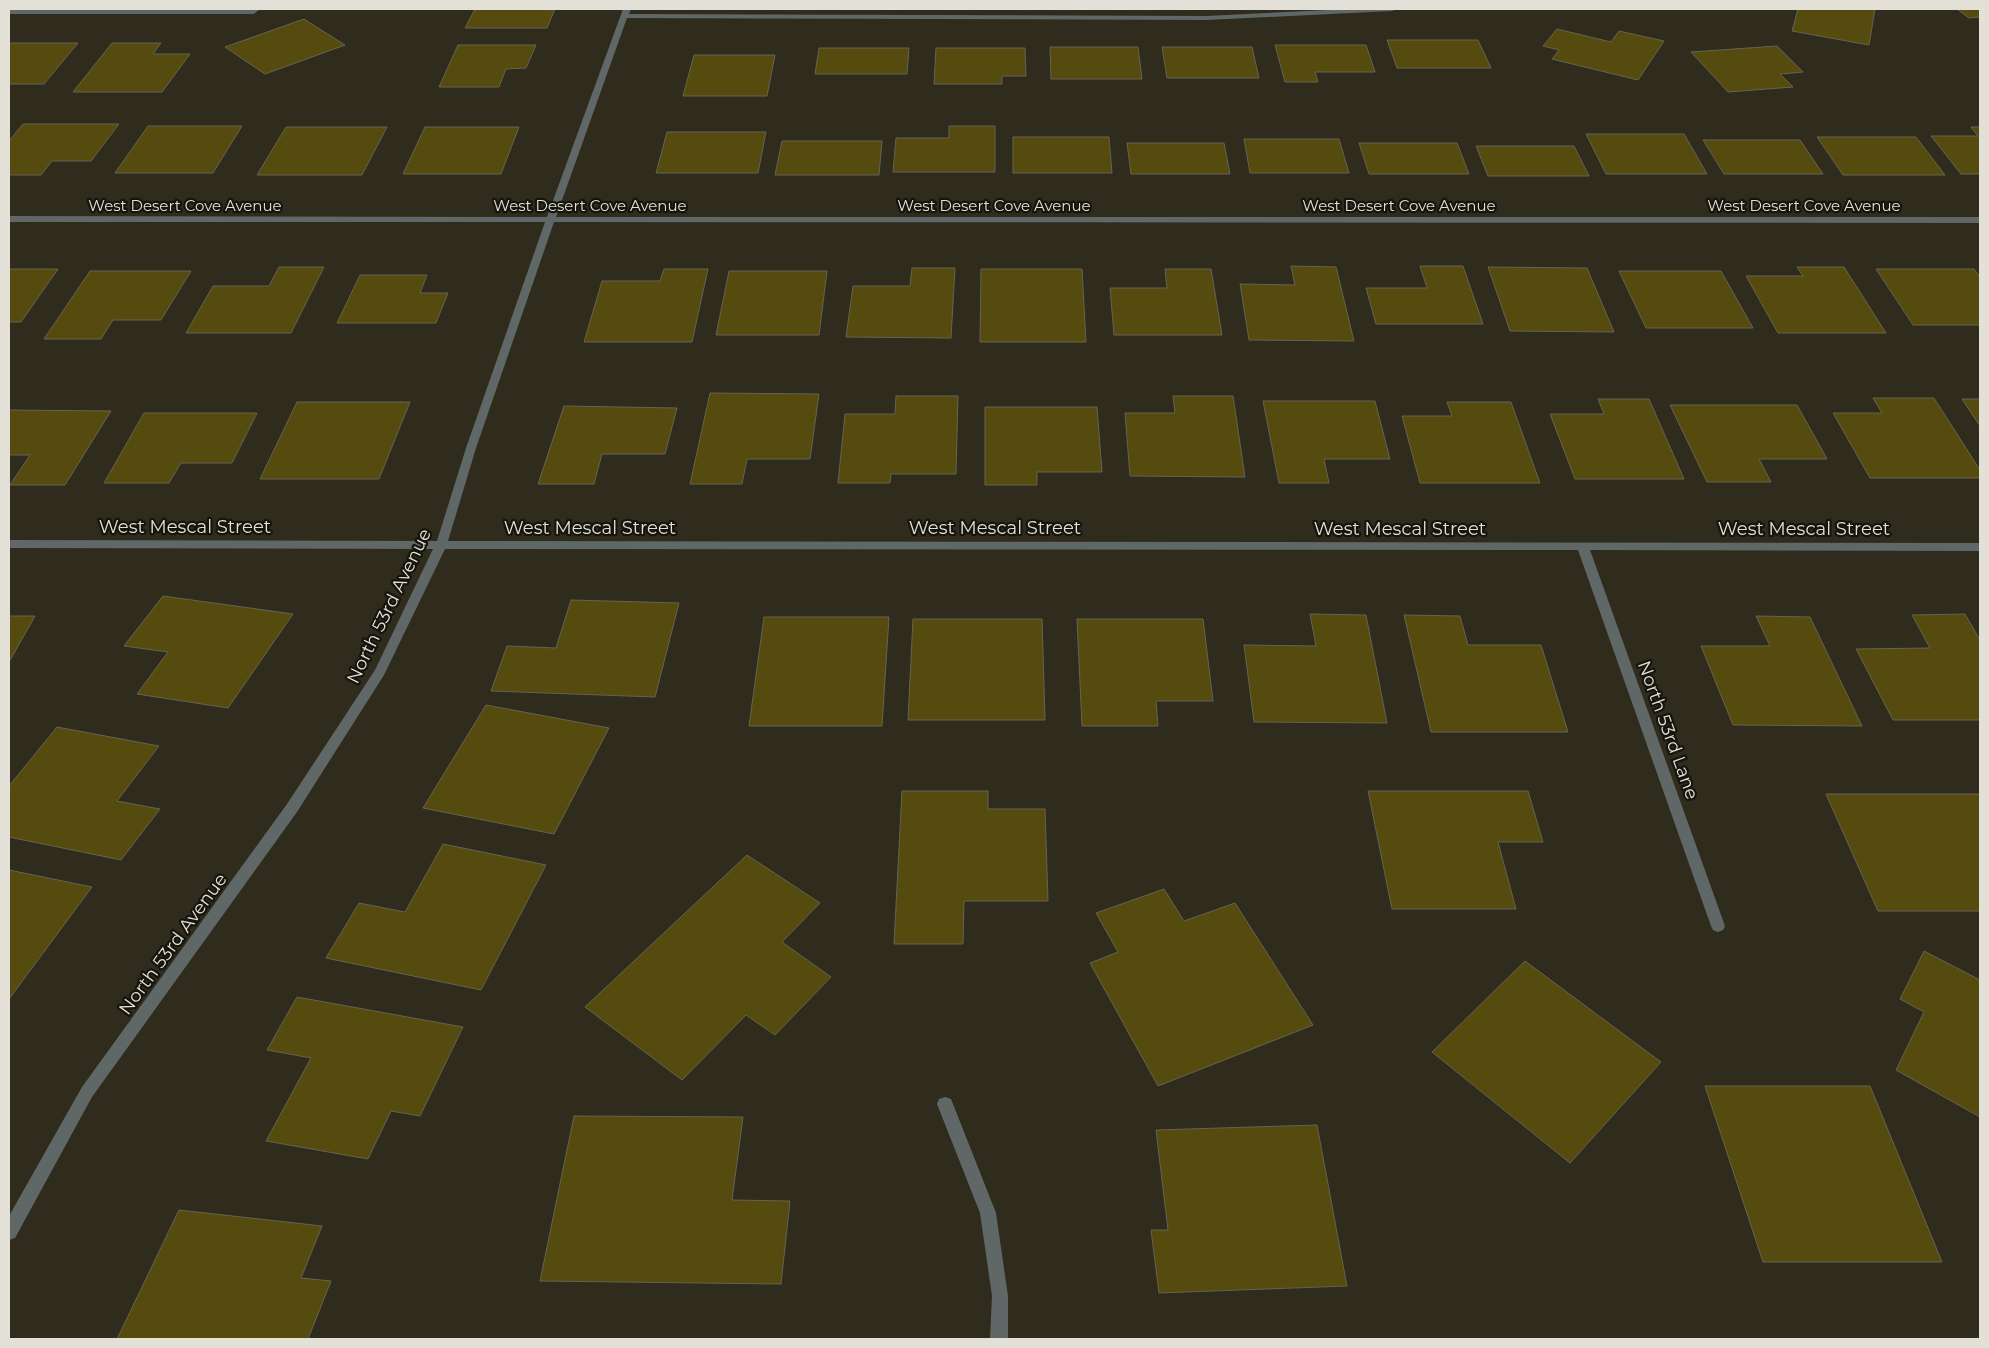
<svg xmlns="http://www.w3.org/2000/svg" width="1989" height="1348" font-family="Montserrat,sans-serif">
  <rect width="100%" height="100%" fill="#2f2c1d"/>
  <!-- building -->
  <path fill="#564b0e" stroke="#666352" d="M475 9H555L547 28H465Z
    M1798 9H1875L1869 45 1792 31Z
    M1957 9H1980V17L1969 18Z
    M304 19 345 45 265 74 225 47Z
    M1557 29 1611 42 1619 31 1664 41 1638 80 1552 59 1559 50 1543 46Z
    M1387 40H1478L1491 68H1397Z
    M9 43H78L44 84H9Z
    M112 43H161L153 54H190L162 92H73Z
    M458 45H536L526 68 506 69 499 87H439Z
    M1275 45H1366L1375 72H1315L1318 82H1285Z
    M1777 46 1803 72 1780 74 1793 87 1728 92 1691 52Z
    M1050 47H1138L1142 79H1051Z
    M1162 47H1252L1259 78H1167Z
    M819 48H909L907 74H815Z
    M936 48H1025L1026 76H1002V84H934Z
    M694 55H775L767 96H683Z
    M23 124H119L91 161H52L41 175H9V141Z
    M148 126H242L213 173H115Z
    M949 126H995V172H893L896 138H949Z
    M286 127H387L362 175H257Z
    M425 127H519L501 174H403Z
    M1971 127H1980V174H1961L1931 136H1978Z
    M667 132H766L758 173H656Z
    M1586 134H1684L1707 174H1606Z
    M1013 137H1109L1112 173H1013Z
    M1817 137H1916L1945 175H1843Z
    M1244 139H1339L1349 173H1250Z
    M1703 140H1800L1823 174H1724Z
    M782 141H882L879 175H775Z
    M1127 143H1224L1230 174H1131Z
    M1359 143H1457L1469 174H1369Z
    M1476 146H1574L1589 176H1488Z
    M1291 266 1336 267 1354 341 1249 340 1240 284 1295 285Z
    M1420 266H1463L1483 324H1376L1366 288H1427Z
    M279 267H324L291 333H186L213 286H269Z
    M1488 267 1587 268 1614 332 1510 331Z
    M1797 267H1844L1886 333H1778L1746 276H1803Z
    M912 268H955L951 338 846 337 853 286H910Z
    M9 269H58L21 322H9Z
    M664 269H708L692 342H584L602 281H660Z
    M981 269H1082L1086 342H980Z
    M1165 269H1211L1222 335H1114L1110 288H1167Z
    M1876 269H1974L1980 277V325H1913Z
    M90 271H191L161 320H113L101 339H44Z
    M729 271H827L819 335H716Z
    M1619 271H1721L1753 328H1646Z
    M360 275H427L420 293H448L436 323H337Z
    M710 393 819 394 810 459H747L742 484H690Z
    M896 396H958L956 474H891L890 483H838L845 414H895Z
    M1173 396H1233L1245 477 1130 476 1125 413H1175Z
    M1873 398H1934L1980 470V478H1870L1833 413H1882Z
    M1598 399H1649L1684 479H1575L1550 414H1604Z
    M1962 399H1980V426Z
    M1263 401H1375L1390 459H1324L1329 483H1279Z
    M297 402H410L379 479H260Z
    M1447 402H1511L1540 483H1420L1402 416H1452Z
    M1670 405H1797L1827 459H1759L1771 482H1707Z
    M564 406 677 408 665 454H602L594 484H538Z
    M985 407H1097L1102 472H1037V485H985Z
    M9 410 111 411 65 485H10L30 455H9Z
    M144 413H257L232 463H181L169 483H104Z
    M163 596 293 614 228 708 137 694 168 652 124 646Z
    M571 600 679 603 655 697 491 691 507 646 556 648Z
    M1310 614 1366 615 1387 723 1254 722 1244 645 1316 646Z
    M1965 614 1980 640V720H1893L1856 649 1930 648 1912 615Z
    M1404 615 1460 616 1468 645H1541L1568 732H1431Z
    M9 616H35L9 662Z
    M1756 616 1810 617 1862 726 1733 725 1701 646H1770Z
    M764 617H889L882 726H749Z
    M913 619H1042L1045 720H908Z
    M1077 619H1203L1213 701H1156L1158 726H1082Z
    M486 705 609 728 554 834 423 808Z
    M57 727 159 746 117 801 160 809 121 860 9 837V786Z
    M902 791H988V809H1045L1048 901H964L963 944H894Z
    M1368 791H1528L1543 842H1498L1516 909H1392Z
    M1826 794H1980V911H1878Z
    M443 844 546 865 481 990 326 958 359 903 405 912Z
    M747 855 820 903 782 942 831 977 775 1035 746 1015 682 1080 585 1007Z
    M9 870 92 887 9 999Z
    M1164 889 1184 921 1235 903 1313 1025 1158 1086 1090 963 1118 952 1096 913Z
    M1924 951 1980 980V1117L1896 1070 1924 1012 1900 999Z
    M1525 961 1661 1062 1570 1163 1432 1052Z
    M297 997 463 1027 420 1116 391 1111 368 1159 266 1141 311 1058 267 1050Z
    M1705 1086H1870L1942 1262H1763Z
    M574 1116 743 1117 732 1200 790 1201 781 1284 540 1281Z
    M1317 1125 1347 1286 1159 1293 1151 1230H1168L1156 1130Z
    M179 1210 322 1226 301 1278 331 1281 308 1339H117Z"/>
  <g fill="none" stroke-linecap="round" stroke-linejoin="round">
    <!-- minor -->
    <path fill="#5f6866" fill-rule="evenodd" d="M260 9 254 14H9V10Z
      M623 9H631L629 14 1206 16 1349 9H1396L1392 11 1206 20 627 18 556 217H1980V223L554 222 476 448 448 541 1980 543V551L1590 550 1725 926 1723 930 1718 932 1713 930 1711 926 1578 550 445 549 384 675 297 812 92 1097 15 1238 9 1240V1216L82 1087 287 804 375 670 433 549 9 548V540L437 541 466 448 545 222H9V216L547 217Z
      M945 1097 951 1099 953 1104 996 1213 1008 1296V1339H990L992 1296 980 1213 937 1104 939 1099Z"/>
  </g>
  <g text-anchor="middle" stroke-width="4.5" stroke-linejoin="round" paint-order="stroke">
    <!-- far-street labels -->
    <g font-size="15" fill="#e3e1d7" stroke="#15140d">
      <text x="185" y="211">West Desert Cove Avenue</text>
      <text x="590" y="211">West Desert Cove Avenue</text>
      <text x="994" y="211">West Desert Cove Avenue</text>
      <text x="1399" y="211">West Desert Cove Avenue</text>
      <text x="1804" y="211">West Desert Cove Avenue</text>
    </g>
    <!-- street labels -->
    <g font-size="18" fill="#e3e1d7" stroke="#15140d">
      <text x="185" y="533">West Mescal Street</text>
      <text x="590" y="534">West Mescal Street</text>
      <text x="995" y="534">West Mescal Street</text>
      <text x="1400" y="535">West Mescal Street</text>
      <text x="1804" y="535">West Mescal Street</text>
      <text transform="translate(389 606) rotate(-64)" y="6">North 53rd Avenue</text>
      <text transform="translate(1668 730) rotate(70)" y="6">North 53rd Lane</text>
      <text transform="translate(173 944) rotate(-54)" y="6">North 53rd Avenue</text>
    </g>
  </g>
  <!-- border -->
  <rect width="1989" height="1348" fill="none" stroke="#e3e1d7" stroke-width="20"/>
</svg>
